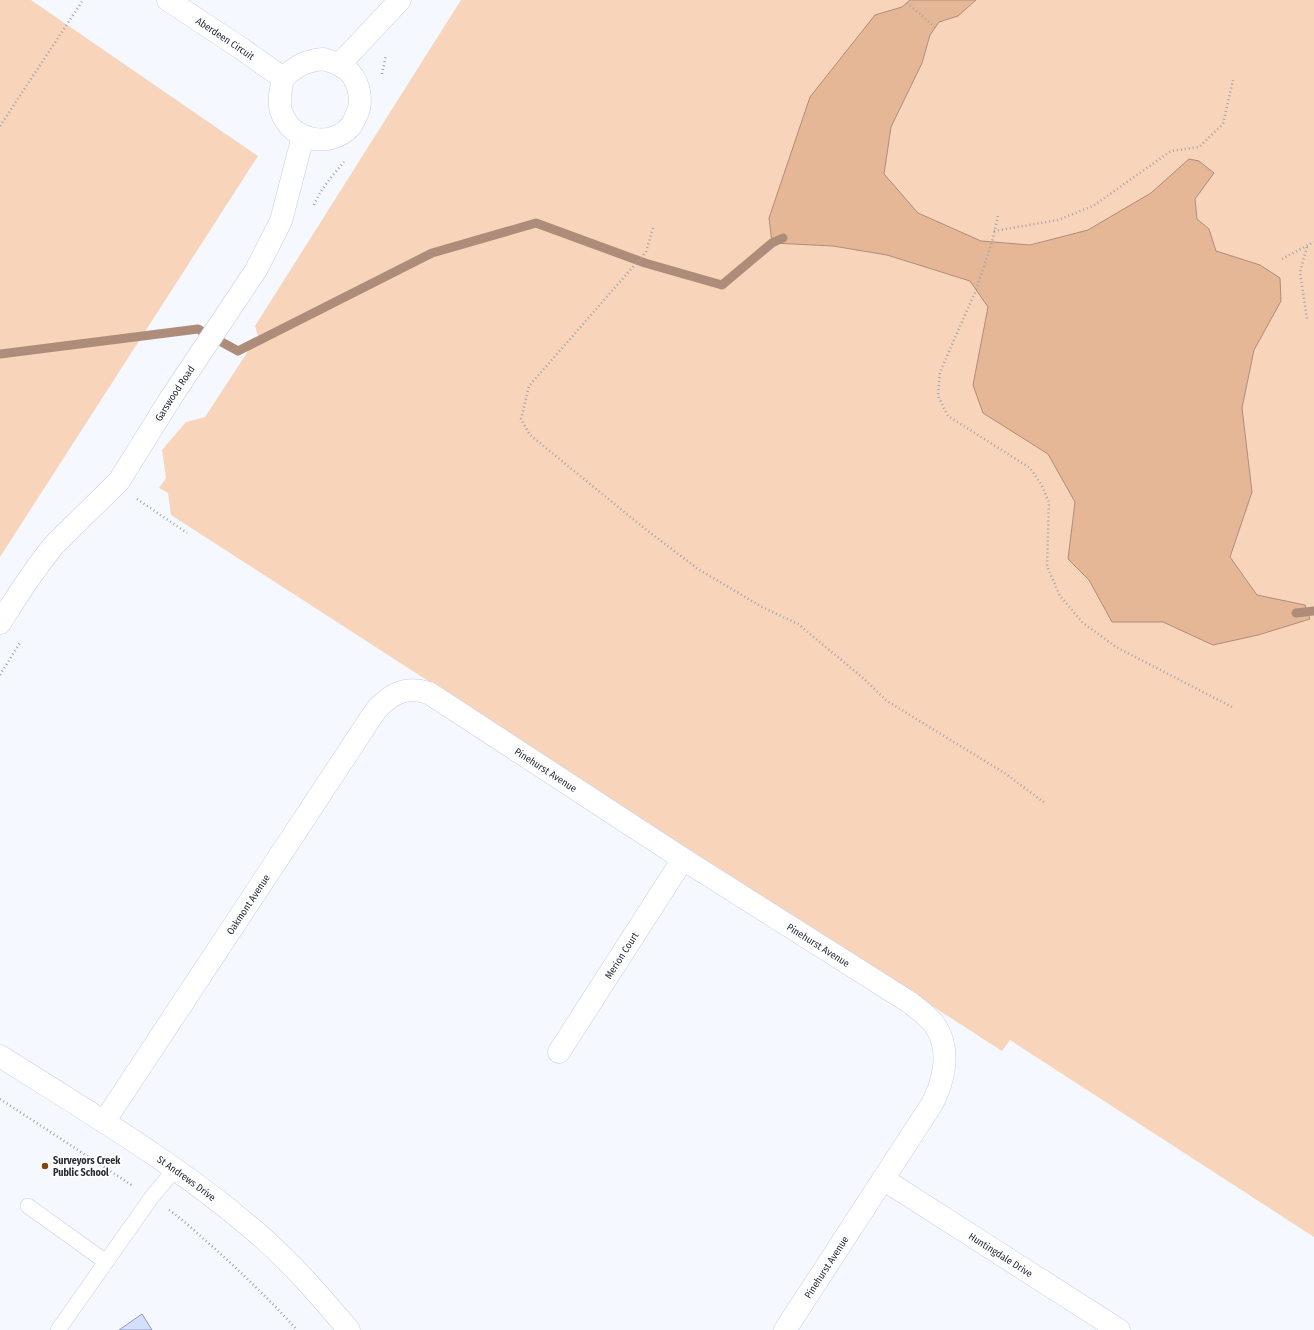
<svg xmlns="http://www.w3.org/2000/svg" width="1314" height="1330" font-family="'Fira Sans Condensed',sans-serif">
  <rect width="100%" height="100%" fill="#f5f8fe"/>
  <!-- green -->
  <path fill="#f8d4bb" d="M0 0H31L258 156 0 557Z
    M461 0H1314V1237L1010 1040 1002 1051 171 515 168 493 159 488 166 478 162 450 186 422 205 417 258 336 255 326Z"/>
  <!-- water -->
  <path fill="#e6b797" stroke="#ad8d7a" d="M910 0H976L958 16 939 22 930 35 922 63 891 127 884 174 918 213 981 241 1030 245 1088 230 1151 193 1189 159 1199 161 1214 173 1195 199 1197 219 1209 229 1216 251 1260 265 1280 278 1281 301 1254 350 1242 408 1252 492 1230 557 1257 595 1305 605 1310 619 1258 635 1213 645 1163 622H1112L1089 580 1068 559 1075 502 1048 454 983 413 973 385 988 307 970 281 887 255 833 246 772 243 769 218 810 97 875 15 902 7Z"/>
  <g fill="none" stroke-linecap="round" stroke-linejoin="round">
    <!-- stream -->
    <path stroke="#ad8d7a" stroke-width="9" d="M0 354 198 329 238 351 432 253 536 223 645 263 722 285 772 243 783 238
      M1296 613 1314 611"/>
  </g>
  <!-- building -->
  <path fill="#d4defd" stroke="#929bb8" d="M142 1314 152 1330H119Z"/>
  <g fill="none" stroke-linecap="round" stroke-linejoin="round">
    <defs>
      <path id="service" d="M28 1206 106 1262
        M58 1330 151 1198 175 1169"/>
      <g id="minor">
        <path id="s1" d="M168 0 242 49 283 78"/>
        <path id="s2" d="M559 1052 683 859"/>
        <path id="s3" d="M104 1122 376 710C392 693 405 686 429 693L683 859 909 1002C918 1009 930 1017 936 1027 951 1051 944 1081 932 1104L785 1330"/>
        <path id="s4" d="M883 1179 1119 1330"/>
      </g>
      <g id="tertiary">
        <path d="M323 59C339 63 353 70 358 87 361 98 361 107 356 116 354 120 353 124 350 127 329 149 291 141 281 111 278 101 281 88 283 78 297 66 304 61 323 59Z"/>
        <path d="M340 64 400 0"/>
        <path id="s5" d="M0 623C18 595 33 570 55 544L119 481 172 396 256 270 281 221 303 136"/>
        <path id="s6" d="M0 1056C88 1112 179 1165 257 1233 291 1262 320 1296 349 1330"/>
      </g>
    </defs>
    <!-- service casing -->
    <use href="#service" stroke="#c4ceed" stroke-width="16"/>
    <!-- minor casing -->
    <use href="#minor" stroke="#c4ceed" stroke-width="23"/>
    <!-- tertiary casing -->
    <use href="#tertiary" stroke="#c4ceed" stroke-width="23"/>
    <!-- path -->
    <path stroke="#a0a3ac" stroke-width="2.5" stroke-dasharray="1 3" stroke-linecap="butt" d="M907 3 935 27
      M382 74 386 55
      M0 126 83 0
      M314 205C321 188 333 175 344 162
      M998 216 992 242 976 290 940 372 938 396 948 416 1030 468 1041 484 1049 502 1047 566 1060 596 1083 623 1116 647 1232 707
      M653 228 646 252 529 386 521 419 530 435 644 528 698 569 762 607 798 624 863 678 887 701 1006 774 1045 803
      M994 231 1058 220 1093 206 1171 151 1199 147 1223 124 1233 80
      M1307 247 1300 272 1307 319
      M1282 259 1314 242
      M137 499 187 533
      M0 675 21 641
      M0 1099 133 1186
      M169 1210C185 1221 199 1235 214 1248 243 1274 271 1301 297 1330"/>
    <!-- service -->
    <use href="#service" stroke="#fff" stroke-width="15"/>
    <!-- minor -->
    <use href="#minor" stroke="#fff" stroke-width="22"/>
    <!-- tertiary -->
    <use href="#tertiary" stroke="#fff" stroke-width="22"/>
  </g>
  <!-- markers -->
  <circle fill="#844509" stroke="#fff" stroke-width="1.5" cx="45" cy="1166" r="4"/>
  <g text-anchor="middle" stroke-width="3.5" stroke-linejoin="round" paint-order="stroke">
    <!-- street labels -->
    <g font-size="10" fill="#282c38" stroke="#fff">
      <text dy="4" stroke="none"><textPath href="#s1" startOffset="69">Aberdeen Circuit</textPath></text>
      <text dy="4" stroke="none"><textPath href="#s5" startOffset="290">Garswood Road</textPath></text>
      <text dy="4" stroke="none"><textPath href="#s3" startOffset="693">Pinehurst Avenue</textPath></text>
      <text dy="4" stroke="none"><textPath href="#s3" startOffset="261">Oakmont Avenue</textPath></text>
      <text dy="4" stroke="none"><textPath href="#s3" startOffset="1017">Pinehurst Avenue</textPath></text>
      <text dy="4" stroke="none"><textPath href="#s2" startOffset="115">Merion Court</textPath></text>
      <text dy="4" stroke="none"><textPath href="#s6" startOffset="223">St Andrews Drive</textPath></text>
      <text dy="4" stroke="none"><textPath href="#s4" startOffset="140">Huntingdale Drive</textPath></text>
      <text transform="translate(826 1267) rotate(-57)" y="4">Pinehurst Avenue</text>
    </g>
    <!-- poi labels -->
    <g font-size="10" font-weight="bold" fill="#282c38" stroke="#fff" text-anchor="start">
      <text x="53" y="1164">Surveyors Creek<tspan x="53" dy="12">Public School</tspan></text>
    </g>
  </g>
</svg>
